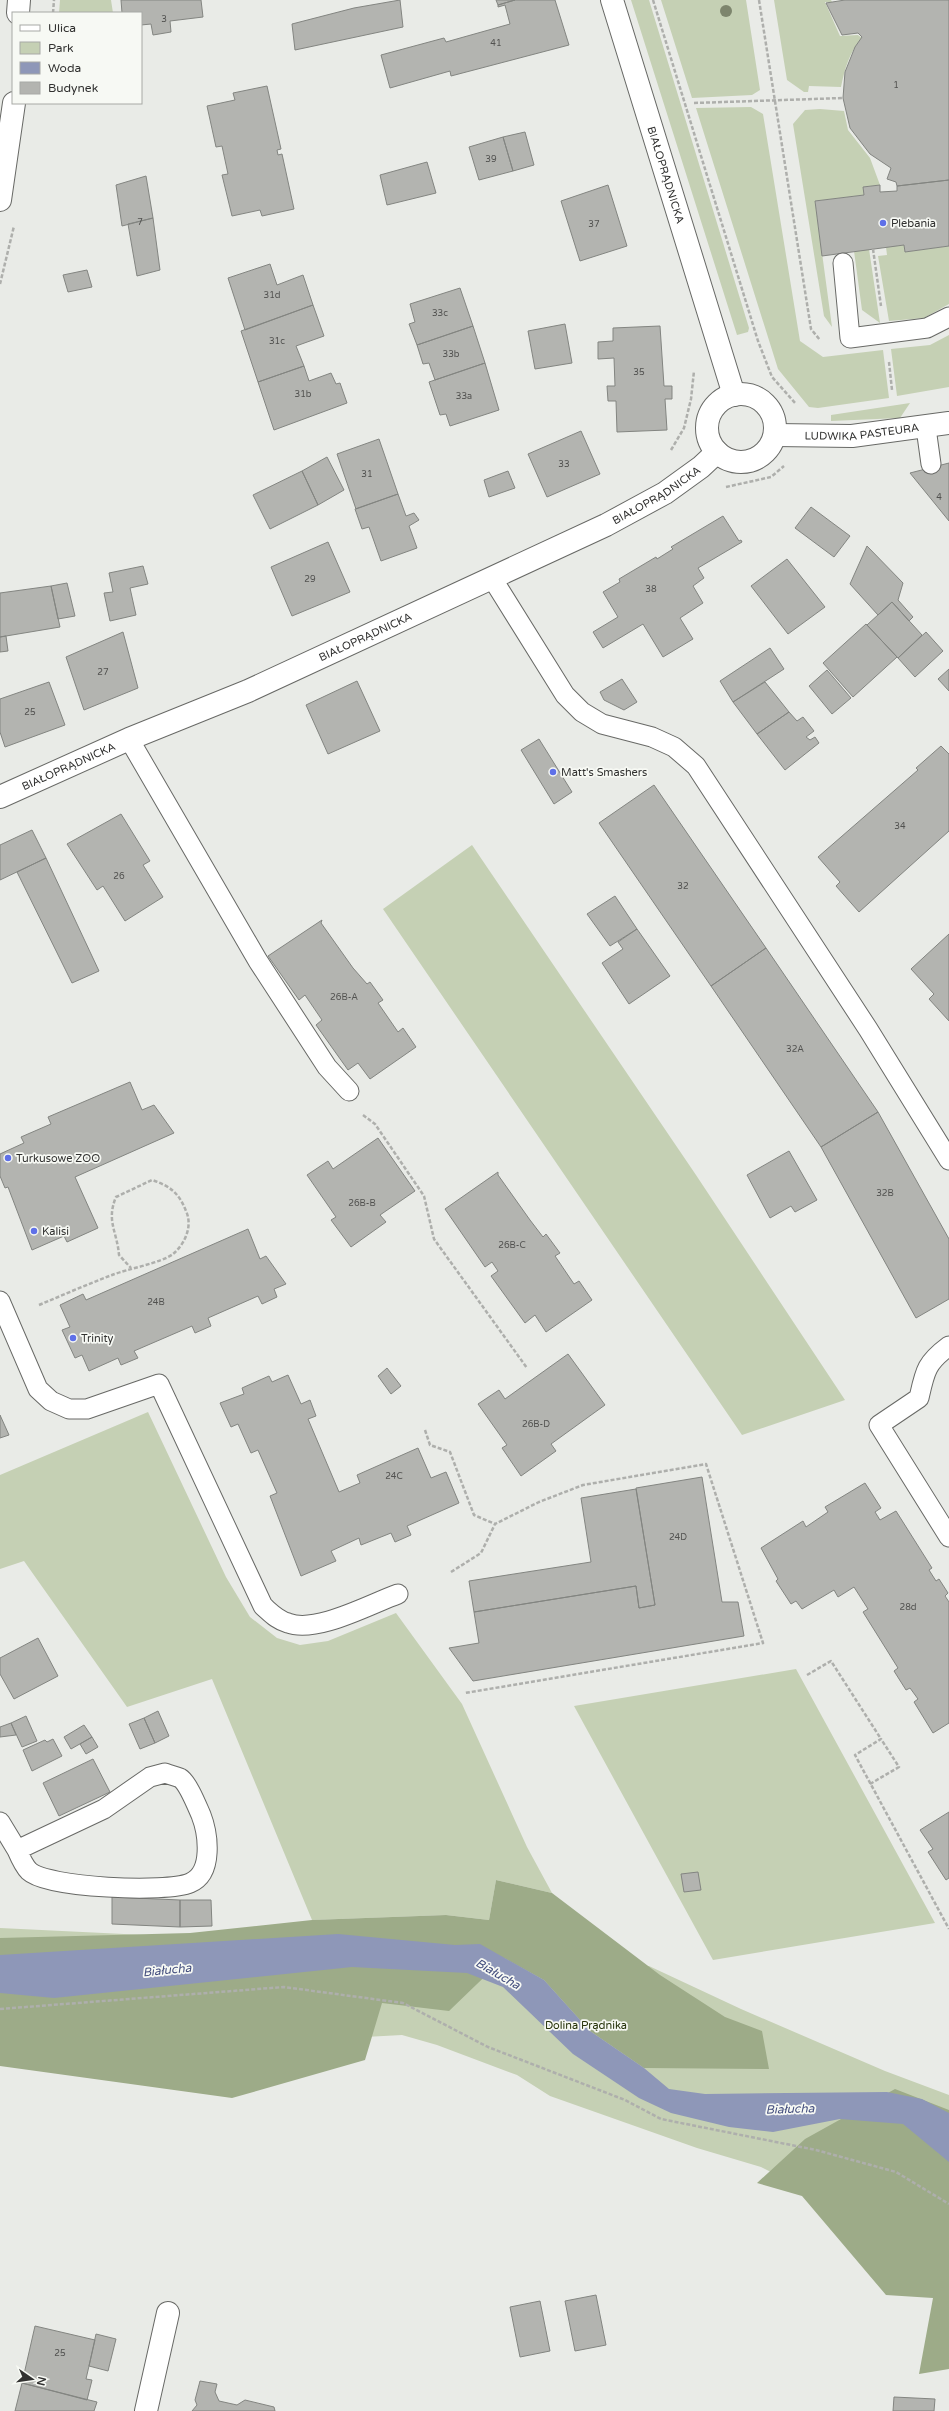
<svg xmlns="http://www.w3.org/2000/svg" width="949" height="2411" font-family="'Varela Round',sans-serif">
  <rect width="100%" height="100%" fill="#e9ebe7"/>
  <!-- green -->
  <path fill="#c5d0b4" d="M60 0H111L113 13H59Z
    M631 0H649L749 328 748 332 737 335Z
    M661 0H746L760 90 752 95 692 98Z
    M774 0H831L832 2H825L840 36 858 35 862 38C849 53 845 68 841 87L809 86 808 92H804L787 80Z
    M751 107 763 114 800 341 823 357 883 350 889 398 818 408 809 407 778 369 696 108Z
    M820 109 844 111 848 130 870 158 880 185 863 187 864 195 815 201 832 327 824 316 793 124 805 110Z
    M904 245 905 252 949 246V304L924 318 889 321 878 256 887 255 886 247Z
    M869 249 880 323 862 310 854 251Z
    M949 335V387L897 396 891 349 930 345Z
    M910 403 900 418 831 421V415Z
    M472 845 696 1175 845 1400 742 1435 383 909Z
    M148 1412 226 1577 250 1617 277 1638 300 1645 328 1641 396 1613 462 1704 527 1847 552 1893 496 1880 489 1920 446 1915 312 1920 212 1679 127 1707 24 1561 0 1569V1475Z
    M796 1669 935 1923 713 1960 574 1706Z
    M0 1928 186 1937 649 1966 741 2009 885 2071 949 2095V2262L761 2167 697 2148 550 2096 517 2075 437 2045 402 2035 365 2037 0 1986Z"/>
  <!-- forest -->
  <path fill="#9dab88" d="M496 1880 552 1893 660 1975 725 2017 762 2031 769 2069 644 2068 590 2031 544 1980 504 1958 449 2011 382 2003 365 2060 232 2098 0 2066V1938L190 1933 312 1920 446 1915 489 1920Z
    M895 2089 949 2110V2369L919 2374 933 2298 886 2295 802 2196 757 2183 805 2139Z"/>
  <!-- water -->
  <path fill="#8e97b8" d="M338 1934 455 1945 480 1944 544 1980 590 2031 644 2068 669 2089 705 2094 887 2092 922 2099 949 2113V2162L903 2124 840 2119 773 2132 729 2127 671 2113 639 2098 573 2054 503 1987 467 1973 352 1967 54 1998 0 1993V1955Z"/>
  <!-- building -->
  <path fill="#b3b4b0" stroke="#838581" d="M121 0H201L203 17 170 21 171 32 153 35 151 24 141 25V13H122Z
    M400 0 403 27 295 50 292 24 354 8Z
    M496 0H515L498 5Z
    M515 0H555L569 45 451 76 450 71 390 88 381 55 444 38 446 42 510 24 505 5 498 7V5Z
    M845 0H949V180L897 186 896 182 887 179 891 168 870 154 850 128 843 98 845 72 855 47 862 37 858 33 842 35 826 3Z
    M267 86 281 149 277 150 278 155 282 154 294 209 262 216 260 210 232 216 222 175 228 174 222 146 216 147 207 106 235 100 233 93Z
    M525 132 534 165 513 171 503 137Z
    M503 137 513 171 479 180 469 147Z
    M427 162 436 193 387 205 380 175Z
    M146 176 153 218 122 226 116 185Z
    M949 180V246L905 252 904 245 822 256 815 201 864 195 863 187 880 185V192L897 191V186Z
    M608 185 627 246 580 261 561 201Z
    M153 218 160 270 137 276 128 224Z
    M270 264 277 285 303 275 313 305 245 330 228 278Z
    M87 270 92 287 68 292 63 275Z
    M460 288 473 326 417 345 409 324 415 322 410 304Z
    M313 305 324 336 296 346 304 366 258 382 241 331Z
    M565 324 572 363 535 369 528 331Z
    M473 326 485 363 435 380 429 363 423 364 417 345Z
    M660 326 664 386H672V399H665L667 430 617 432 616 401H608L607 386H615L614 358 598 359V342L613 341V328Z
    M485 363 499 410 450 426 446 414 440 415 429 382Z
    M304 366 309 381 331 373 336 384 340 383 347 403 274 430 258 382Z
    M581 431 600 474 547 497 528 454Z
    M379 439 398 494 356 509 337 454Z
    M327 457 344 490 318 505 302 471Z
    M949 463V521L910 473Z
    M302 471 318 505 270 529 253 495Z
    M508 471 515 488 489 497 484 480Z
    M398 494 406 516 414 513 419 520 409 526 417 548 381 561 369 527 362 529 355 509Z
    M811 507 850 536 834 557 795 528Z
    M723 516 739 541 741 540 742 542 698 568 704 578 693 586 703 603 680 618 693 639 663 657 643 624 603 648 593 632 618 617 603 592 620 582 619 579 656 557 657 559 673 549 671 547Z
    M328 542 350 592 292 616 271 567Z
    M867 546 903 583 898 600 913 617 909 621 892 602 878 615 850 584Z
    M787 559 825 607 788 634 751 586Z
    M143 566 148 584 130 588 136 615 110 621 104 593 113 592 109 573Z
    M67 583 75 616 58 619 51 586Z
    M51 586 60 627 0 637V593Z
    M892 602 922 635 898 658 867 625Z
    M866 624 897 657 853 697 823 663Z
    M123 632 138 688 84 710 66 657Z
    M926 632 943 651 915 677 898 658Z
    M6 636 8 651 0 652V637Z
    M770 648 784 669 733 702 720 681Z
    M949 669V691L938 679Z
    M827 670 851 698 832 714 809 686Z
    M622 679 637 702 624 710 604 700 600 692Z
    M357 681 380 731 328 754 306 705Z
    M49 682 65 725 5 747 0 732V699Z
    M765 682 789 712 757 734 733 702Z
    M789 712 797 721 803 717 814 731 806 737 810 740 815 737 819 743 785 770 757 734Z
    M539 739 572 792 554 804 521 750Z
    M941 746 949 754V831L859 912 836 886 840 882 818 857 918 770 916 768Z
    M654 785 766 948 711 986 599 823Z
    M121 814 150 861 143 865 163 897 125 921 103 886 97 890 67 844Z
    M32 830 46 858 0 880V845Z
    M46 858 99 971 72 983 17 872Z
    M615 896 637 929 610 946 587 914Z
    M322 920 321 923 353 968 367 984 370 982 383 1000 378 1003 398 1032 403 1028 416 1047 370 1079 358 1063 348 1070 316 1025 322 1020 305 995 299 1000 268 956Z
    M637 929 670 976 629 1004 602 963 623 949 618 942Z
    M949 934V1021L929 999 934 994 911 969Z
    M766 948 878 1112 821 1147 711 986Z
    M130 1082 142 1110 154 1105 174 1133 75 1177 98 1228 67 1242 64 1236 32 1250 8 1187 5 1188 0 1176V1154L24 1143 21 1137 51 1124 48 1117Z
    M878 1112 949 1239V1299L916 1318 821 1147Z
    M378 1138 415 1191 380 1215 386 1222 351 1247 331 1220 336 1217 307 1175 328 1161 333 1169Z
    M789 1151 817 1200 795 1212 791 1206 770 1218 747 1175Z
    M498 1172V1175L530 1220 543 1237 546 1234 560 1253 555 1256 574 1284 579 1281 592 1300 546 1332 535 1315 525 1323 491 1276 498 1271 492 1262 485 1267 445 1209Z
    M248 1229 260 1259 266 1256 286 1284 274 1289 277 1297 262 1304 258 1296 208 1318 211 1326 195 1333 192 1326 134 1351 138 1358 121 1365 118 1358 89 1371 82 1355 75 1358 62 1330 70 1327 60 1305 83 1294 86 1300Z
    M568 1354 605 1405 551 1444 556 1451 521 1476 502 1448 507 1445 478 1404 499 1390 505 1399Z
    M387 1368 401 1386 391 1394 378 1376Z
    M288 1375 301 1404 310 1400 316 1416 308 1419 339 1492 360 1483 357 1475 418 1448 431 1478 446 1472 459 1503 407 1526 411 1535 395 1542 391 1533 361 1545 359 1538 331 1551 336 1561 301 1576 270 1496 277 1493 258 1450 251 1453 238 1424 231 1427 220 1403 244 1394 242 1388 269 1376 272 1382Z
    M0 1415 9 1435 0 1438Z
    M702 1477 722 1602H738L744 1636 473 1681 449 1648 479 1643 474 1612 636 1586 639 1608 655 1605 636 1488Z
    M865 1483 881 1508 875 1512 880 1520 896 1511 932 1568 929 1570 936 1581 939 1579 948 1593 945 1596 949 1602V1723L933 1733 914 1702 918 1699 910 1688 906 1690 894 1671 898 1668 863 1612 868 1609 854 1587 838 1597 834 1590 802 1609 796 1601 791 1604 776 1581 778 1579 761 1548 803 1521 806 1527 828 1512 825 1507Z
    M636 1489 655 1605 639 1608 636 1586 474 1612 469 1581 591 1562 581 1498Z
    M38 1638 58 1676 14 1699 0 1674V1658Z
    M158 1711 169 1736 155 1743 144 1718Z
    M26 1716 37 1741 22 1747 11 1723Z
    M144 1718 155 1743 140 1749 129 1724Z
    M11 1723 16 1735 0 1737V1727Z
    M84 1725 92 1737 71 1749 64 1737Z
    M92 1737 98 1747 86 1754 80 1744Z
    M53 1739 62 1756 32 1771 23 1750 45 1740 47 1742Z
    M93 1759 110 1792 59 1816 43 1783Z
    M949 1812V1878L946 1880 928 1852 933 1849 920 1830Z
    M698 1872 701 1890 684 1892 681 1874Z
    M112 1897 180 1900V1927L112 1924Z
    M180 1900H211L212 1926 180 1927Z
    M596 2295 606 2345 575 2351 565 2301Z
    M540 2301 550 2351 520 2357 510 2307Z
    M35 2326 95 2340 86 2379 92 2380 87 2400 22 2383Z
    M96 2334 116 2339 108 2371 89 2366Z
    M200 2381 217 2384 215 2392 219 2401 237 2405 245 2400 274 2407 275 2411H192L197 2405 195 2400Z
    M22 2383 97 2402 94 2411H15Z
    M894 2397 935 2399 934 2411H893Z"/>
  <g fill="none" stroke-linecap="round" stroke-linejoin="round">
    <defs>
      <path id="service" d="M843 263 850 338 927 328 949 317
        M926 428 931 464
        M492 578 565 695 582 712 602 724 652 737 674 747 696 766 868 1029 949 1160
        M129 739 258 961 327 1067 349 1091
        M0 1301 38 1389 51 1401 69 1409H87L159 1384 263 1606C271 1613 277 1620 288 1623 316 1634 370 1604 398 1594
        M949 1346C926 1363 925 1371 919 1398L879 1425 949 1537
        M165 1773C170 1775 175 1776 180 1778 188 1783 197 1806 201 1815 208 1833 214 1873 190 1883 167 1893 47 1888 29 1871 24 1866 20 1857 17 1850L104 1809 150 1777Z
        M0 1822 17 1850"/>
      <g id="minor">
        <path id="s1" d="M612 0 734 395"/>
        <circle cx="741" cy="428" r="34"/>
        <path id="s2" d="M775 435 852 436 949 423"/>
        <path id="s3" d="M0 797 129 739 248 691 606 525 665 493 701 467 717 452"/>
        <path d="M146 2411 168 2313"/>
      </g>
      <path id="tertiary" d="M18 13 19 0
        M0 200 14 103"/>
    </defs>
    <!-- service casing -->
    <use href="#service" stroke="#686966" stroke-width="21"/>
    <!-- minor casing -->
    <use href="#minor" stroke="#686966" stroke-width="24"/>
    <!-- tertiary casing -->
    <use href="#tertiary" stroke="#686966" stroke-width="24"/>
    <!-- path -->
    <path stroke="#aeafac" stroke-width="2.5" stroke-dasharray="4 2" stroke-linecap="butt" d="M653 0 758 341 772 377 796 404
      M759 0 811 329 820 340
      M53 13 54 0
      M694 103 843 98
      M873 249 881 306
      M0 284 14 226
      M889 362 892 390
      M671 450 684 428 691 399 694 371
      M726 487 771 477 784 466
      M363 1115 375 1124 424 1196 434 1239 527 1368
      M39 1305C63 1295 88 1284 112 1275 127 1269 161 1263 173 1254 185 1244 193 1226 186 1211 179 1193 170 1186 152 1180L116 1197C106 1221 117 1231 119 1255L131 1268
      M425 1430 430 1445 450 1452 474 1515 495 1524
      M451 1572 481 1553 495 1524 539 1502 583 1485 706 1464 763 1643 465 1693
      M807 1675 831 1661 881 1739
      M870 1784 899 1767 881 1739 855 1755 949 1929
      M0 2009 284 1987 403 2003 488 2047 625 2100 661 2119 816 2150 896 2172 949 2204"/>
    <!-- service -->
    <use href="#service" stroke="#fff" stroke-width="19"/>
    <!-- minor -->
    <use href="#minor" stroke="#fff" stroke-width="22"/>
    <!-- tertiary -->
    <use href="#tertiary" stroke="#fff" stroke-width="22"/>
  </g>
  <!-- trees -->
  <circle fill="#7d856d" cx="726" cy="11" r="6"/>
  <!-- markers -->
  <g fill="#5f70e8" stroke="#f7f9f4" stroke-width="1.5">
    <circle cx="883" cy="223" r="4"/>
    <circle cx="553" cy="772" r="4"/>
    <circle cx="8" cy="1158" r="4"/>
    <circle cx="34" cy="1231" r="4"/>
    <circle cx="73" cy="1338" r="4"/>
  </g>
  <g text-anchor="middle" stroke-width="3.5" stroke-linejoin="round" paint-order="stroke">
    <!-- number labels -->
    <g font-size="9" fill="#525250">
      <text x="164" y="22">3</text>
      <text x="496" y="46">41</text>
      <text x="896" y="88">1</text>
      <text x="491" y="162">39</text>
      <text x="140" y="225">7</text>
      <text x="594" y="227">37</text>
      <text x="272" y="298">31d</text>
      <text x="440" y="316">33c</text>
      <text x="277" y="344">31c</text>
      <text x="451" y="357">33b</text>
      <text x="639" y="375">35</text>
      <text x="303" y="397">31b</text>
      <text x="464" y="399">33a</text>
      <text x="564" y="467">33</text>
      <text x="367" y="477">31</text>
      <text x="939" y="500">4</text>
      <text x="310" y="582">29</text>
      <text x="651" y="592">38</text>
      <text x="103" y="675">27</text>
      <text x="30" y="715">25</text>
      <text x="900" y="829">34</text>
      <text x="119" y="879">26</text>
      <text x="683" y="889">32</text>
      <text x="344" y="1000">26B-A</text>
      <text x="795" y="1052">32A</text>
      <text x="885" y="1196">32B</text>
      <text x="362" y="1206">26B-B</text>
      <text x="512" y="1248">26B-C</text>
      <text x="156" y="1305">24B</text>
      <text x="536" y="1427">26B-D</text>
      <text x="394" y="1479">24C</text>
      <text x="678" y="1540">24D</text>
      <text x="908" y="1610">28d</text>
      <text x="60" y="2356">25</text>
    </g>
    <!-- street labels -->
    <g font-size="11" fill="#313130" stroke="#f7f9f4">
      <text dy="4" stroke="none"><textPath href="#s1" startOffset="183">BIAŁOPRĄDNICKA</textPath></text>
      <text dy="4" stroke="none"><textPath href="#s2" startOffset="87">LUDWIKA PASTEURA</textPath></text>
      <text dy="4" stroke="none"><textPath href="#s3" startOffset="723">BIAŁOPRĄDNICKA</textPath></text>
      <text dy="4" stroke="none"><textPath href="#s3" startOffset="399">BIAŁOPRĄDNICKA</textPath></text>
      <text dy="4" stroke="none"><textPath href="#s3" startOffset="75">BIAŁOPRĄDNICKA</textPath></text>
    </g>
    <!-- poi labels -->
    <g font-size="11" fill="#313130" stroke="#f7f9f4" text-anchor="start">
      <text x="891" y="227">Plebania</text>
      <text x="561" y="776">Matt's Smashers</text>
      <text x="16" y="1162">Turkusowe ZOO</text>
      <text x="42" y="1235">Kalisi</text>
      <text x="81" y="1342">Trinity</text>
    </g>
    <!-- park labels -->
    <g font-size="11" fill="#253209" stroke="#f7f9f4">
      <text x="586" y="2029">Dolina Prądnika</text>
    </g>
    <!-- water labels -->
    <g font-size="12" font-style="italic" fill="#424d7d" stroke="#f7f9f4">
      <text transform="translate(167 1970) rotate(-6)" y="4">Białucha</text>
      <text transform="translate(498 1974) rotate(30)" y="4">Białucha</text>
      <text transform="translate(790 2109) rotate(-2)" y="4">Białucha</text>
    </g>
  </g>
  <!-- legend -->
  <rect x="12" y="12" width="130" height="92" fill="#f7f9f4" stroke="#a8a9a6"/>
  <rect x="20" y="25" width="20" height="6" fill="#ffffff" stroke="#a8a9a6"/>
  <text x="48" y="32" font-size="12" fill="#313130">Ulica</text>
  <rect x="20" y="42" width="20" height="12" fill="#c5d0b4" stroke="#a8a9a6"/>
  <text x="48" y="52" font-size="12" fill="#313130">Park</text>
  <rect x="20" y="62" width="20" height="12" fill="#8e97b8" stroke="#a8a9a6"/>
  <text x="48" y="72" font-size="12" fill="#313130">Woda</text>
  <rect x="20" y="82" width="20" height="12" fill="#b3b4b0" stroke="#a8a9a6"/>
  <text x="48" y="92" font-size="12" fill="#313130">Budynek</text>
  <!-- north arrow -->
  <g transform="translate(32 2379) rotate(103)" stroke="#f7f9f4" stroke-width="3" paint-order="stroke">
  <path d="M0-3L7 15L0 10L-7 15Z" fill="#313130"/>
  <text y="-6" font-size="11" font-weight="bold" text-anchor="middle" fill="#313130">N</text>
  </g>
</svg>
